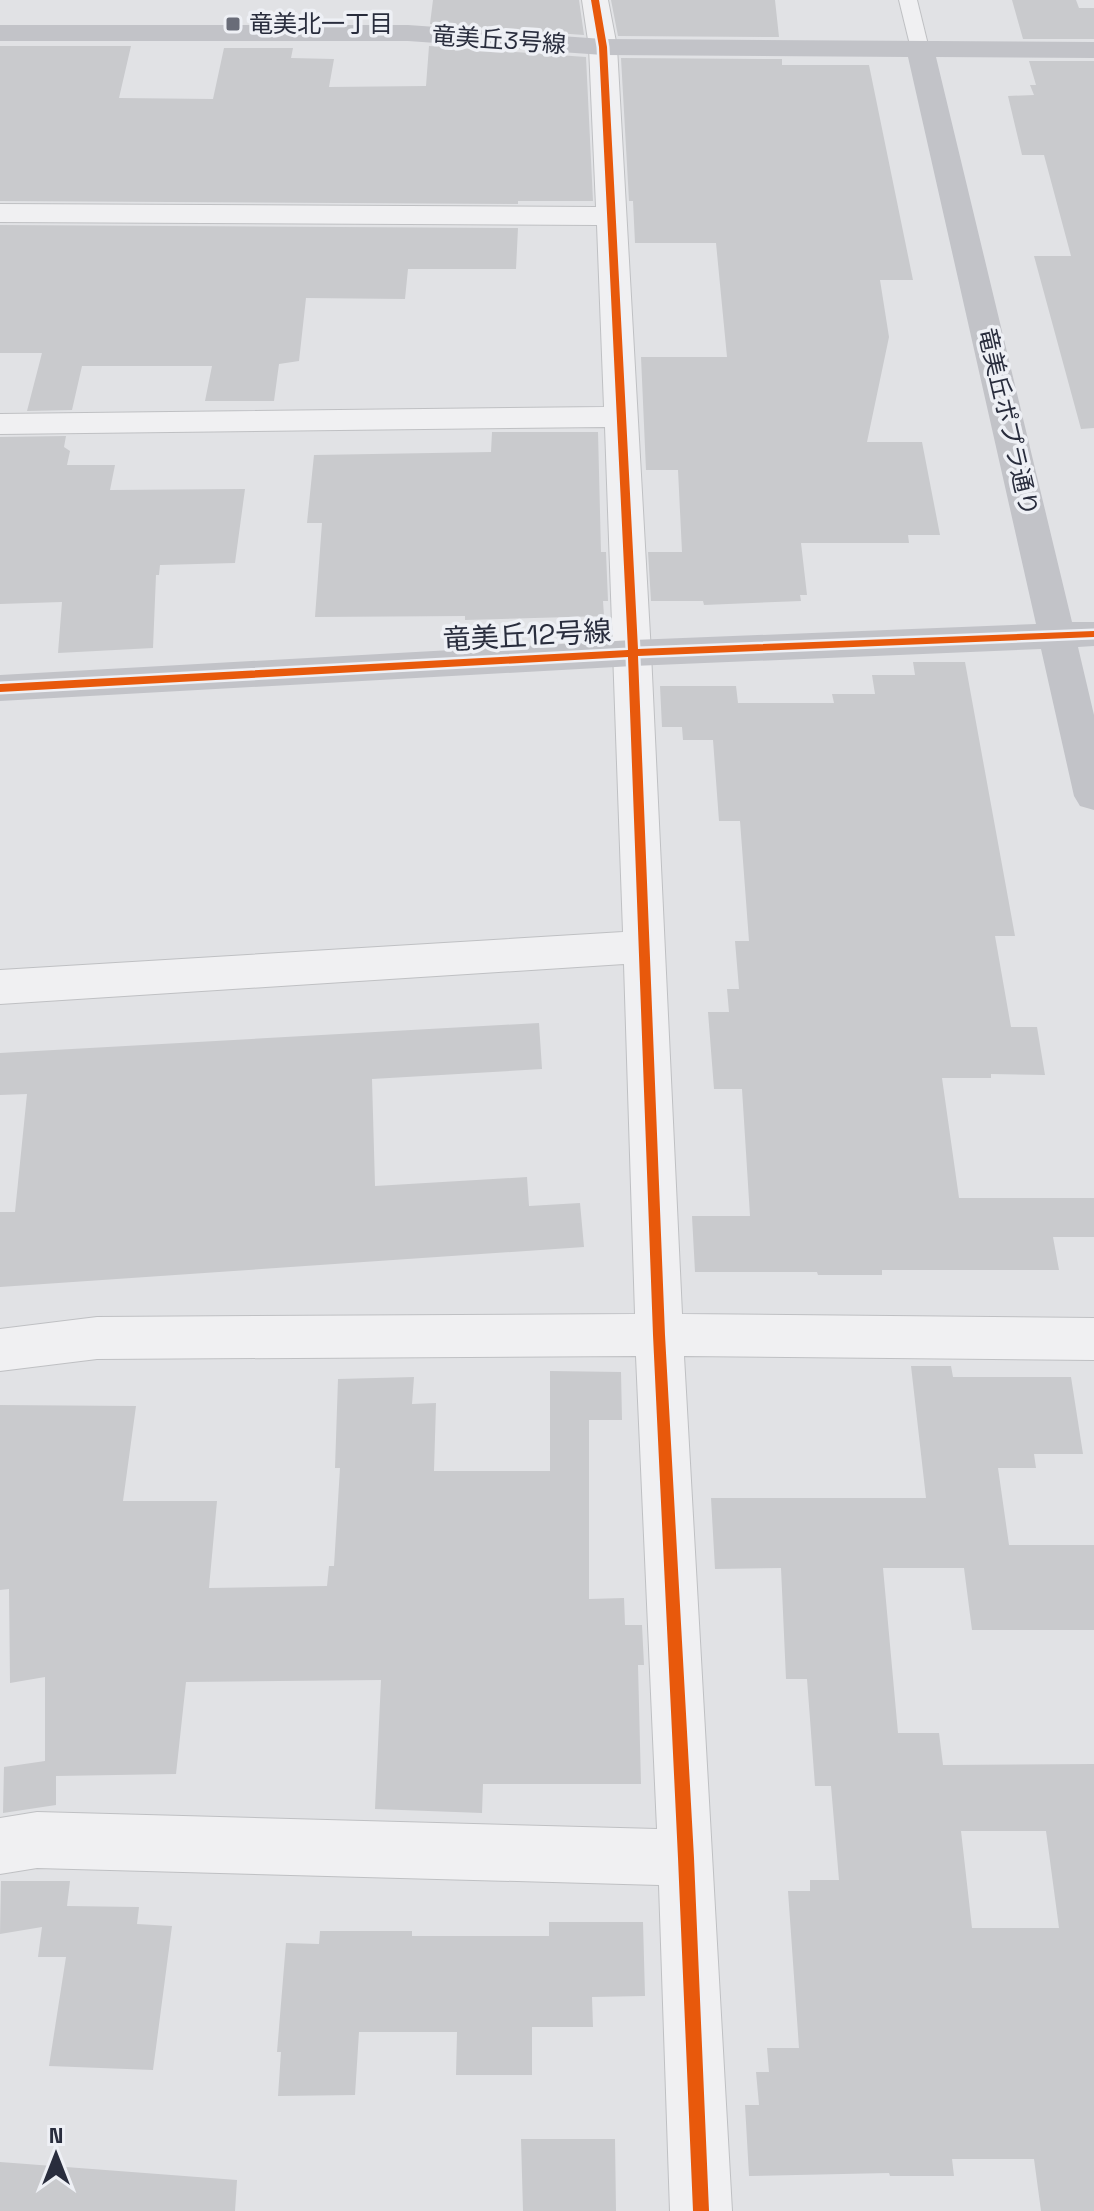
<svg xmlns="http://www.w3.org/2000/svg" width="1094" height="2211" font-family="'Space Grotesk','Noto Sans JP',sans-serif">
  <rect width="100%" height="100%" fill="#e1e2e5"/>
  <!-- building -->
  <path fill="#c9cacd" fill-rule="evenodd" d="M433 0H579L584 35 430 24Z
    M611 0H775L779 37 618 36Z
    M1012 0H1076L1079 8H1094V39H1023Z
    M0 46H131L119 98 213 99 224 48H293L291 58 334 59 329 87 426 86 429 46 586 57 593 201H518V204L0 201Z
    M621 58 782 59V65H869L913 280H880L889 337 867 442H922L940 535H908L909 543H801L807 595H800L801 601 704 605 703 601H651L648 552H682L678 470H646L641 357H727L716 243H635L633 201H629Z
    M1029 61H1094V428L1081 429 1034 256H1071L1044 155H1022L1008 96 1034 95 1030 85H1036Z
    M0 225 518 228 516 269H408L405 299 306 298 299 361 279 364 274 401H205L212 366H82L72 410 27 411 42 353H0Z
    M492 432H598L601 552H606L608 601H603L604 616 465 620V616L315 617 322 523H307L314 455 491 452Z
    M66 436 64 447 70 451 67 465H115L110 490 245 489 235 563 160 565 159 575H156L153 648 58 653 62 602 0 604V437Z
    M913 662H965L1015 936H995L1011 1027H1037L1045 1075 991 1074V1078H942L959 1198H1094V1237H1053L1059 1270H882V1275H818L817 1272H695L692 1216H750L742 1089H714L708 1012H729L727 989H739L735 941H749L740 821H719L713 740H683L682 727H662L660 686H736L738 703H834L832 694H875L872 675H915Z
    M539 1023 542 1069 372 1079 375 1186 527 1177 529 1206 580 1203 584 1247 0 1287V1212H15L27 1094 0 1095V1053Z
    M911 1366H951L953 1377H1071L1083 1454H1034L1036 1468H998L1009 1545H1094V1630H972L964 1568H883L898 1733H939L943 1765 1094 1764V2211H1041L1034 2159H952L954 2176H890L889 2173 749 2176 745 2105H759L756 2072H769L767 2048H799L788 1891H810V1880H839L831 1786H815L807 1679H786L781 1568 715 1569 711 1498H926ZM961 1831H1046L1059 1928H972Z
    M550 1371 621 1372 622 1420H589V1599L624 1598 625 1625H642L644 1665H638L641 1784H483L482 1813 375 1809 381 1680 186 1682 176 1774 56 1776V1805L3 1813 4 1767 45 1761V1677L10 1683 9 1589 0 1590V1405L136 1406 123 1501H217L209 1588 327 1586 329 1566H334L340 1468H335L338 1379 414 1377 412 1404 436 1403 434 1471H550Z
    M1 1881H70L67 1906 139 1907 137 1924 172 1926 153 2070 49 2066 66 1957H38L42 1927 0 1934Z
    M549 1922H643L645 1996 592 1997 593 2027H532V2075H456L457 2032H359L355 2095 278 2096 281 2052H277L286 1943 319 1944 320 1931H412V1936H549Z
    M521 2139H615L616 2211H523Z
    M0 2162 237 2180 235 2211H0Z"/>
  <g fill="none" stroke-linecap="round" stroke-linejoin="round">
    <defs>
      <path id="lane" d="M899 0H917L929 49 927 53H913L911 49Z"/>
      <path id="street" d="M582 0H608L617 47 651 653 682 1314 1094 1318V1360L684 1356 732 2211H670L659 1885 37 1868 0 1874V1818L37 1812 657 1829 636 1356 97 1359 0 1371V1329L97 1317 635 1314 624 964 0 1004V970L623 932 605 427 0 434V414L604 407 597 225 0 222V204L596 207 589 47Z"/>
    </defs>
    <!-- lane casing -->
    <use href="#lane" stroke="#bfc0c3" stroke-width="2"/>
    <!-- street casing -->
    <use href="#street" stroke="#bfc0c3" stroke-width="2"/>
    <!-- lane -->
    <use href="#lane" fill="#f0f0f2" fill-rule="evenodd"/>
    <!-- street -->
    <use href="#street" fill="#f0f0f2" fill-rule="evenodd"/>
    <!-- secondary -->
    <path fill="#c2c3c8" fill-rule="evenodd" d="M0 25H408L603 39 1094 42V58L936 57 1072 622H1094V646L1078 647 1094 715V810L1080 806 1074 796 1041 649 633 666 0 701V675L633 640 1036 624 908 57 603 55 408 41H0Z"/>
    <defs>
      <path id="cycleway" d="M591 0H599L607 47 638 649 1094 631V637L638 656 665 1335 694 1858 709 2211H693L678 1858 653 1335 628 657 0 692V684L628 650 599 47Z"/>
    </defs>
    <!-- cycleway casing -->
    <use href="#cycleway" stroke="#eef0f5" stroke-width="5"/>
    <!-- cycleway -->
    <use href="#cycleway" fill="#e8590c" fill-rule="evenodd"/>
  </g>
  <!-- markers -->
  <rect fill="#696c78" stroke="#eef0f5" stroke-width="3" x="225" y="16" width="16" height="16" rx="4"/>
  <g text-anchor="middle" stroke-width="7" stroke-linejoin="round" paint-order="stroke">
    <!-- far-poi labels -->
    <g font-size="24" fill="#292d3d" stroke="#eef0f5" text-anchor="start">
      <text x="249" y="32">竜美北一丁目</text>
    </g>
    <!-- far-street labels -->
    <g font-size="24" fill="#292d3d" stroke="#eef0f5">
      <text transform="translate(499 40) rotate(4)" y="8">竜美丘3号線</text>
      <text transform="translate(1008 422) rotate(77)" y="8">竜美丘ポプラ通り</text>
    </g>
    <!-- street labels -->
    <g font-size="28" fill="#292d3d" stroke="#eef0f5">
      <text transform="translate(527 635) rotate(-3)" y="10">竜美丘12号線</text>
    </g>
  </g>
  <!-- north arrow -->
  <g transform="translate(56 2155)" stroke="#eef0f5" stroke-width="6" paint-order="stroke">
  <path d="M0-6L14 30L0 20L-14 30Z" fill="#292d3d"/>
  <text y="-12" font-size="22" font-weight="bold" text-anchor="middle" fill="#292d3d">N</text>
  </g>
</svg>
